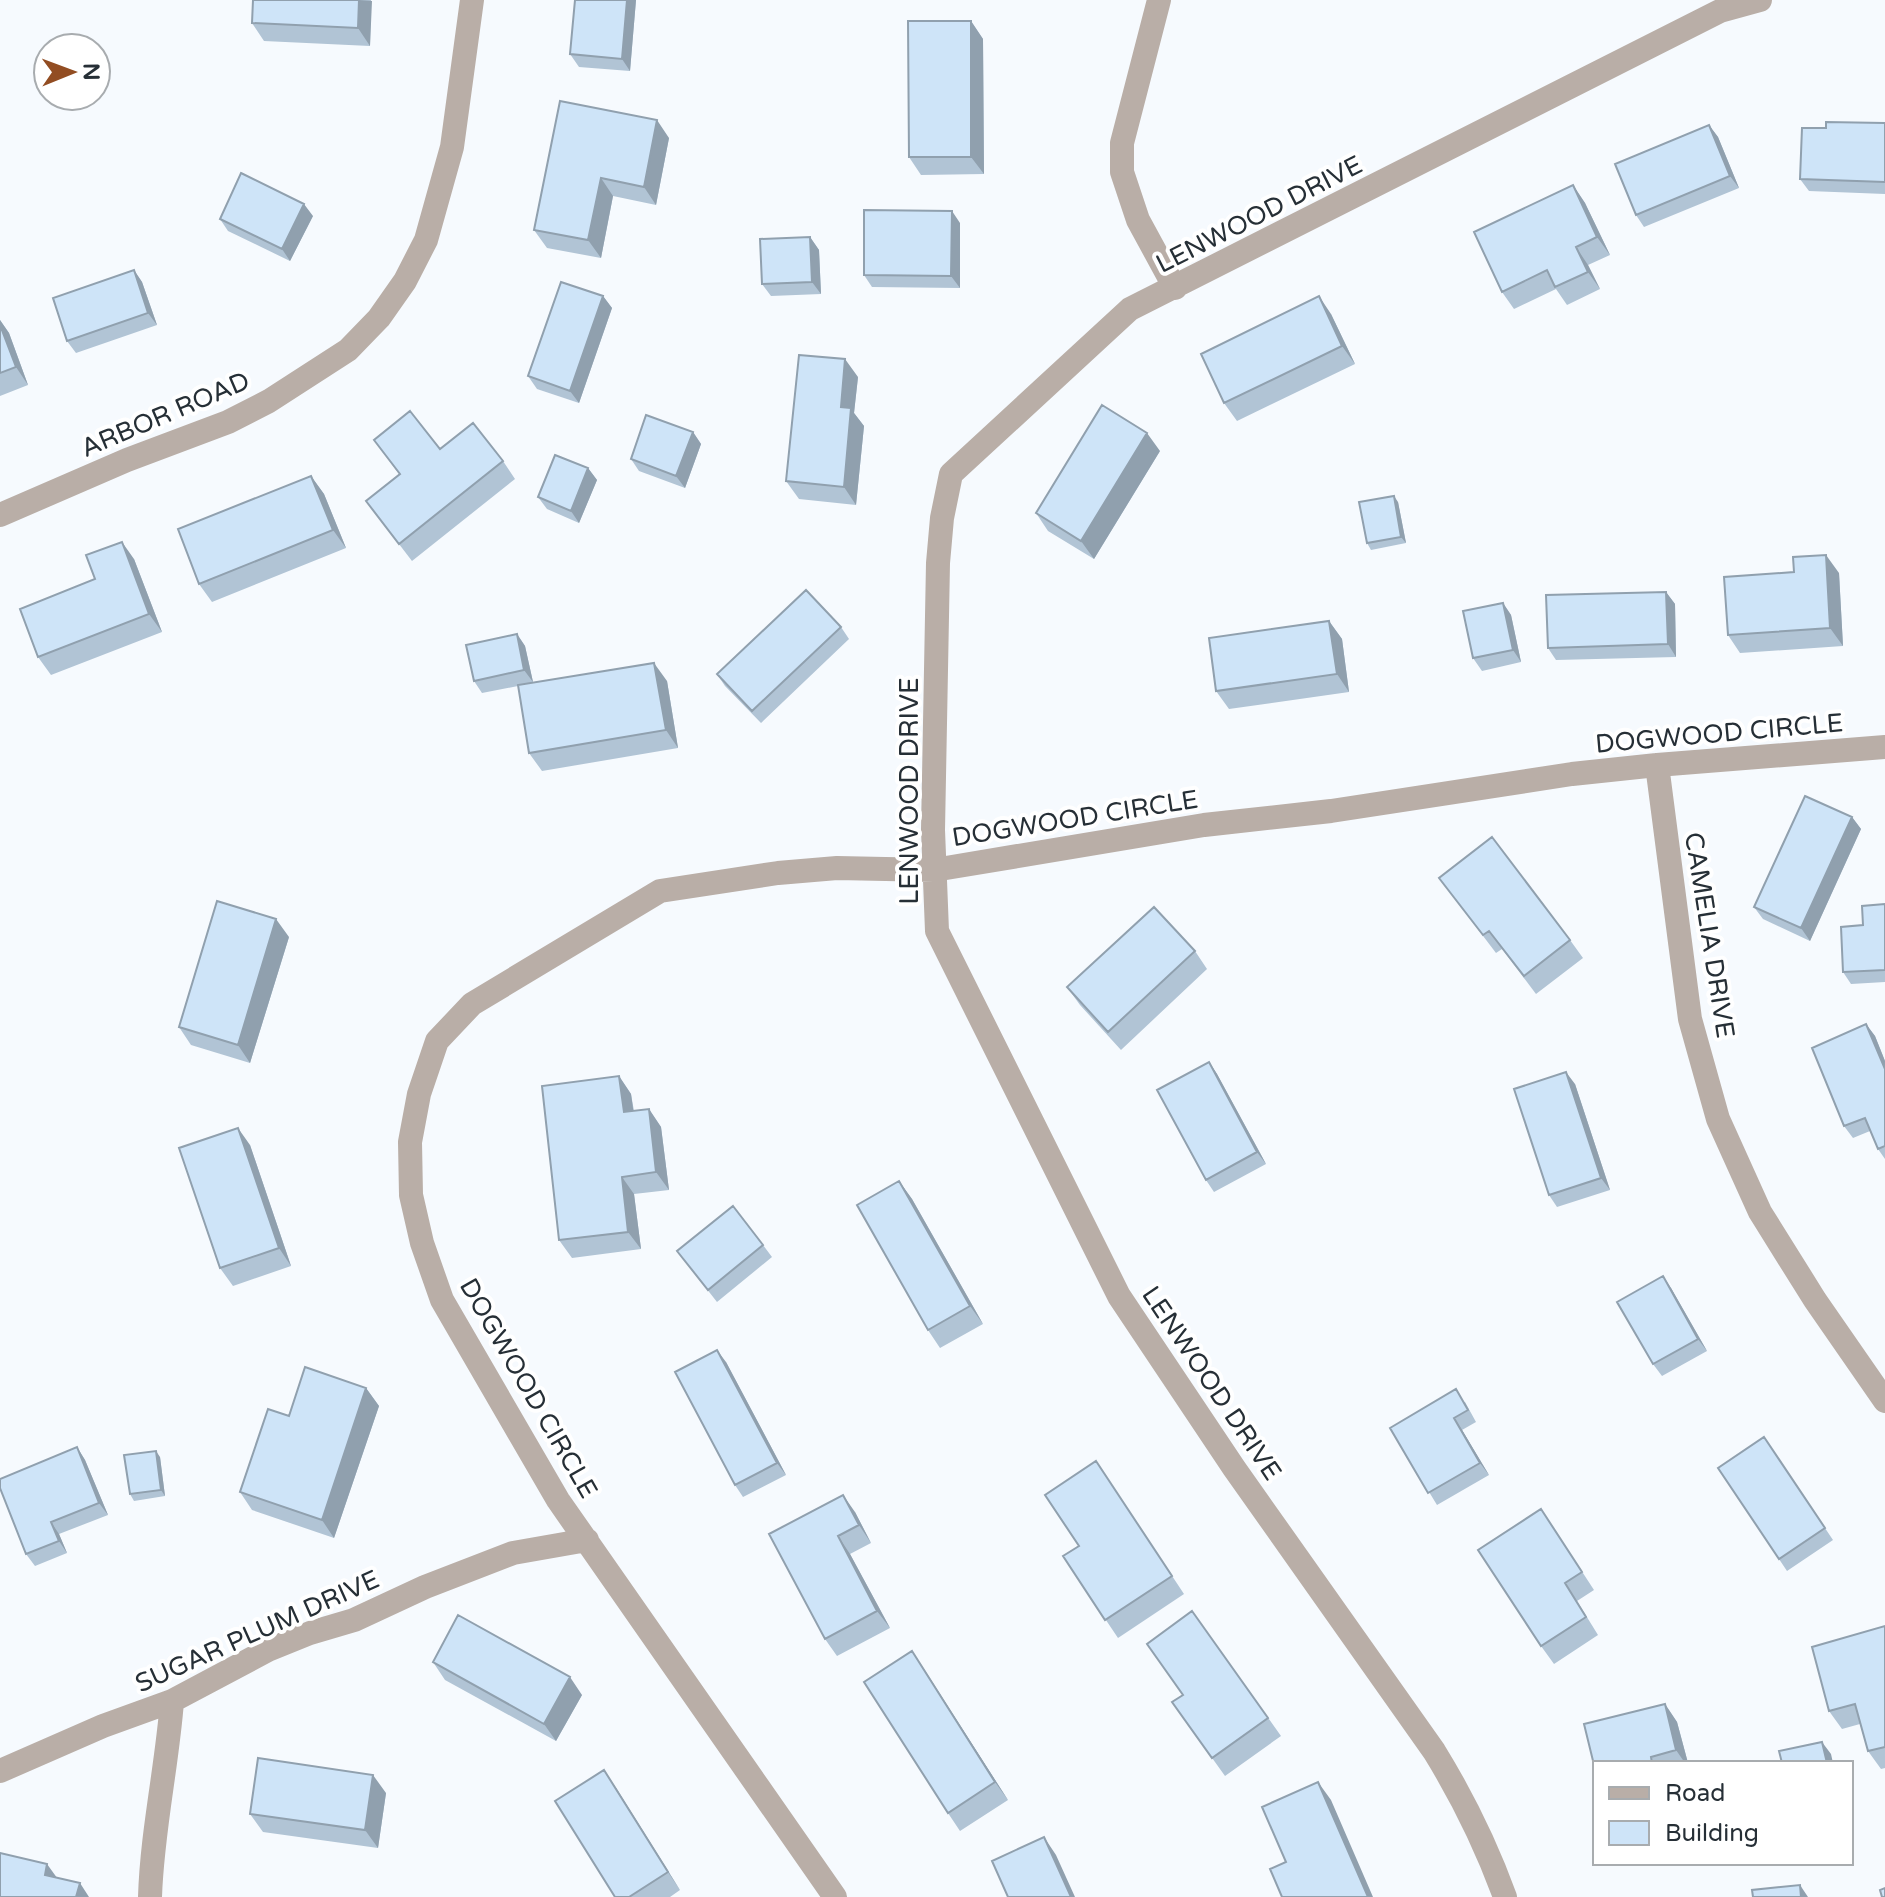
<svg xmlns="http://www.w3.org/2000/svg" width="1885" height="1897" font-family="'Varela Round',sans-serif">
  <rect width="100%" height="100%" fill="#f6fafe"/>
  <g fill="none" stroke-linecap="round" stroke-linejoin="round">
    <!-- street -->
    <path stroke="#b9aea7" stroke-width="24" d="M1159 0 1122 143V172L1138 220 1175 288
      M0 515 127 460 228 422 269 401 348 350 379 318 405 281 426 240 452 147 472 0
      M1657 765 1690 1019 1718 1119 1760 1212 1815 1300 1885 1401
      M0 1771 103 1726 172 1701 268 1650 310 1633 354 1620 425 1587 513 1553 587 1540
      M150 1897C152 1831 167 1767 172 1701
      M835 1897 558 1500 442 1300 422 1243 411 1195 410 1142 419 1094 437 1041 472 1004 660 891 778 873 837 868 934 870 1204 825 1331 811 1572 774 1657 765 1885 747
      M1505 1897C1486 1845 1463 1798 1434 1751L1234 1468 1119 1296 937 931 933 830 938 563 942 518 951 474 1130 309 1720 11 1760 0"/>
  </g>
  <!-- wall -->
  <path fill="#b1c4d5" d="M253 0H371L370 46 264 41 252 23Z
    M575 0H636L630 71 579 67 570 54Z
    M971 21 983 39 984 174 921 175 909 157Z
    M560 101 669 138 656 205 613 196 601 258 547 248 534 230Z
    M1885 123V194L1809 191 1800 179Z
    M1709 125 1718 137 1739 188 1644 227 1636 215Z
    M1573 185 1585 203 1610 255 1588 265 1600 289 1567 305 1556 289 1514 309 1502 292Z
    M313 216 290 261 228 231 220 219Z
    M960 223V288L872 287 864 275Z
    M810 237 819 250 821 294 771 296 762 284Z
    M134 270 142 282 157 325 76 353 67 341Z
    M603 296 612 308 579 403 537 389 528 376Z
    M1331 314 1355 364 1237 421 1224 403Z
    M0 320 9 333 28 385 0 396Z
    M858 377 854 413 864 426 856 505 799 499 786 481Z
    M693 432 701 444 685 488 639 471 631 459Z
    M374 440 440 449 503 461 515 479 412 561 366 501 399 474Z
    M1160 451 1094 559 1048 531 1036 513Z
    M588 468 597 480 579 523 547 509 538 497Z
    M311 476 324 494 346 548 212 602 199 584Z
    M1398 502 1406 543 1371 550 1367 543Z
    M134 559 162 632 51 675 38 657 95 579Z
    M1839 573 1843 646 1740 653 1728 635Z
    M1666 592 1675 604 1676 657 1556 660 1548 648Z
    M1503 603 1511 615 1521 662 1482 671 1473 658Z
    M1329 621 1342 639 1349 692 1229 709 1216 691Z
    M841 627 849 639 761 723 725 686 717 674Z
    M517 634 525 646 533 682 667 681 678 748 542 771 529 753 518 686 482 693 474 681Z
    M1852 817 1861 829 1810 941 1763 919 1754 907Z
    M1439 878 1570 940 1583 958 1536 994 1502 949 1496 953Z
    M1885 904V982L1851 984 1843 972 1863 925Z
    M289 937 250 1063 191 1045 179 1027Z
    M1195 951 1207 969 1121 1050 1080 1005 1067 987Z
    M1866 1024 1875 1036 1885 1061V1159L1878 1149 1870 1131 1853 1138 1844 1126Z
    M1209 1062 1217 1074 1266 1164 1214 1192 1206 1180Z
    M619 1076 631 1094 634 1111 649 1109 661 1127 669 1190 634 1194 641 1249 572 1258 559 1240Z
    M1575 1084 1610 1190 1557 1207 1549 1195Z
    M250 1145 291 1266 233 1286 220 1268Z
    M899 1181 912 1199 983 1324 940 1348 928 1330Z
    M763 1245 772 1257 717 1302 677 1251Z
    M1671 1288 1707 1351 1662 1376 1653 1364Z
    M726 1362 786 1475 743 1497 735 1485Z
    M366 1388 379 1406 334 1538 252 1510 240 1492 289 1416Z
    M1465 1402 1476 1422 1462 1430 1489 1475 1437 1505 1390 1428Z
    M1764 1437 1833 1540 1787 1571 1718 1468Z
    M77 1447 85 1460 108 1515 59 1534 67 1553 35 1566 26 1554Z
    M160 1457 165 1496 134 1501 130 1494Z
    M1096 1461 1184 1594 1118 1638 1063 1556 1079 1546Z
    M855 1512 871 1543 850 1554 890 1628 837 1656 825 1639 769 1534Z
    M1553 1527 1594 1590 1577 1601 1598 1635 1554 1664 1541 1646Z
    M1192 1611 1281 1736 1225 1776 1172 1702 1183 1695Z
    M1885 1626V1768L1881 1769 1868 1751 1860 1724 1842 1729 1829 1711Z
    M912 1651 1008 1800 960 1831 948 1813Z
    M433 1662 582 1695 556 1741 445 1680Z
    M1665 1704 1677 1722 1688 1763H1595Z
    M616 1788 680 1890 670 1897H615Z
    M386 1793 378 1848 263 1832 250 1814Z"/>
  <!-- shaded-wall -->
  <path fill="#90a0ae" d="M359 0 372 1 370 46 358 28Z
    M627 0H636L630 71 622 59Z
    M971 21 983 39 984 174 971 157Z
    M657 120 669 138 656 205 644 187Z
    M1709 125 1718 137 1739 188 1730 176Z
    M601 178 613 196 601 258 588 240Z
    M1573 185 1585 203 1610 255 1597 237Z
    M304 204 313 216 290 261 282 249Z
    M952 211 960 223V288L951 276Z
    M810 237 819 250 821 294 812 282Z
    M1576 247 1588 265 1600 289 1588 272Z
    M134 270 142 282 157 325 148 313Z
    M603 296 612 308 579 403 570 391Z
    M1319 296 1331 314 1355 364 1342 346Z
    M0 320 9 333 28 385 16 367 0 325Z
    M845 359 858 377 854 413 864 426 856 505 844 487 841 407Z
    M693 432 701 444 685 488 676 476Z
    M1147 433 1160 451 1094 559 1081 541Z
    M588 468 597 480 579 523 571 511Z
    M311 476 324 494 346 548 333 530Z
    M1394 496 1398 502 1406 543 1401 537Z
    M122 542 134 559 162 632 149 614Z
    M1826 555 1839 573 1843 646 1830 628Z
    M1666 592 1675 604 1676 657 1668 644Z
    M1503 603 1511 615 1521 662 1513 650Z
    M1329 621 1342 639 1349 692 1337 674Z
    M517 634 525 646 533 682 524 670Z
    M654 663 667 681 678 748 666 730Z
    M1852 817 1861 829 1810 941 1801 928Z
    M276 919 289 937 250 1063 238 1045Z
    M1866 1024 1875 1036 1885 1061V1069Z
    M1209 1062 1217 1074 1266 1164 1257 1152Z
    M1566 1072 1575 1084 1610 1190 1601 1178Z
    M619 1076 631 1094 636 1130 624 1112Z
    M649 1109 661 1127 669 1190 656 1172Z
    M238 1128 250 1145 291 1266 279 1248Z
    M622 1177 634 1194 641 1249 628 1232Z
    M899 1181 912 1199 983 1324 970 1306Z
    M1663 1276 1671 1288 1707 1351 1698 1339Z
    M717 1350 726 1362 786 1475 777 1463Z
    M366 1388 379 1406 334 1538 322 1520Z
    M1454 1418 1462 1430 1489 1475 1480 1463Z
    M77 1447 85 1460 108 1515 99 1503Z
    M156 1451 160 1457 165 1496 161 1490Z
    M843 1495 855 1512 871 1543 859 1525Z
    M51 1522 59 1534 67 1553 59 1541Z
    M838 1536 850 1554 890 1628 877 1611Z
    M912 1651 924 1669 1008 1800 995 1782Z
    M570 1677 582 1695 556 1741 544 1724Z
    M1665 1704 1677 1722 1688 1763H1685L1676 1750Z
    M1822 1742 1831 1754 1833 1763H1827Z
    M604 1770 616 1788 680 1890 668 1872Z
    M373 1775 386 1793 378 1848 365 1830Z
    M1318 1782 1331 1800 1373 1897H1368Z
    M1044 1837 1056 1855 1075 1897H1071Z
    M47 1864 60 1882 45 1875Z
    M80 1883 89 1897H76Z
    M1800 1885 1808 1897H1801Z"/>
  <!-- building -->
  <path fill="#cee4f8" stroke="#90a0ae" stroke-width="2" d="M253 0H359L358 28 252 23Z
    M575 0H627L622 59 570 54Z
    M908 21H971V157H909Z
    M560 101 657 120 644 187 601 178 588 240 534 230Z
    M1826 122 1885 123V182L1800 179 1802 128H1826Z
    M1709 125 1730 176 1636 215 1615 164Z
    M241 173 304 204 282 249 220 219Z
    M1573 185 1597 237 1576 247 1588 272 1555 287 1547 270 1502 292 1474 232Z
    M864 210 952 211 951 276 864 275Z
    M810 237 812 282 762 284 760 239Z
    M134 270 148 313 67 341 53 298Z
    M561 282 603 296 570 391 528 376Z
    M1319 296 1342 346 1224 403 1201 354Z
    M0 325 16 367 0 373Z
    M799 355 845 359 841 407 851 408 844 487 786 481Z
    M1102 405 1147 433 1081 541 1036 513Z
    M410 411 440 449 473 423 503 461 399 544 366 501 400 474 374 440Z
    M646 415 693 432 676 476 631 459Z
    M555 455 588 468 571 511 538 497Z
    M311 476 333 530 199 584 178 529Z
    M1394 496 1401 537 1367 543 1359 502Z
    M122 542 149 614 38 657 20 609 95 579 86 555Z
    M1826 555 1830 628 1728 635 1724 577 1794 572 1793 557Z
    M806 590 841 627 752 711 717 674Z
    M1666 592 1668 644 1548 648 1546 595Z
    M1503 603 1513 650 1473 658 1463 611Z
    M1329 621 1337 674 1216 691 1209 638Z
    M517 634 524 670 474 681 466 645Z
    M654 663 666 730 529 753 518 685Z
    M1805 796 1852 817 1801 928 1754 907Z
    M1492 837 1570 940 1524 976 1489 931 1483 935 1439 878Z
    M217 901 276 919 238 1045 179 1027Z
    M1885 904V970L1843 972 1841 927 1863 925 1862 906Z
    M1154 907 1195 951 1108 1032 1067 987Z
    M1866 1024 1885 1069V1146L1878 1149 1865 1118 1844 1126 1812 1048Z
    M1209 1062 1257 1152 1206 1180 1157 1090Z
    M1566 1072 1601 1178 1549 1195 1514 1089Z
    M619 1076 624 1112 649 1109 656 1172 622 1177 628 1232 559 1240 542 1086Z
    M238 1128 279 1248 220 1268 179 1148Z
    M899 1181 970 1306 928 1330 857 1205Z
    M733 1206 763 1245 708 1290 677 1251Z
    M1663 1276 1698 1339 1653 1364 1617 1302Z
    M717 1350 777 1463 735 1485 675 1372Z
    M305 1367 366 1388 322 1520 240 1492 268 1409 289 1416Z
    M1456 1389 1468 1410 1454 1418 1480 1463 1428 1493 1390 1428Z
    M1764 1437 1825 1528 1779 1559 1718 1468Z
    M77 1447 99 1503 51 1522 59 1541 26 1554 0 1488V1479Z
    M156 1451 161 1490 130 1494 124 1455Z
    M1096 1461 1172 1576 1105 1620 1063 1556 1079 1546 1045 1495Z
    M843 1495 859 1525 838 1536 877 1611 825 1639 769 1534Z
    M1541 1509 1582 1572 1565 1583 1586 1617 1541 1646 1478 1550Z
    M1192 1611 1268 1718 1212 1758 1172 1702 1183 1695 1147 1644Z
    M458 1615 570 1677 544 1724 433 1662Z
    M1885 1626V1747L1868 1751 1855 1704 1829 1711 1812 1647Z
    M912 1651 995 1782 948 1813 864 1682Z
    M1665 1704 1676 1750 1651 1757 1652 1763H1595V1769L1584 1724Z
    M1822 1742 1827 1763H1782L1779 1751Z
    M258 1758 373 1775 365 1830 250 1814Z
    M604 1770 668 1872 629 1897H615L555 1801Z
    M1318 1782 1368 1897H1282L1270 1869 1286 1862 1262 1807Z
    M1044 1837 1071 1897H1008L992 1861Z
    M0 1853 47 1864 45 1875 80 1883 76 1897H0Z
    M1800 1885 1801 1897H1753L1752 1890Z
    M1885 1888V1897H1882L1880 1890Z"/>
  <g text-anchor="middle" stroke-width="8" stroke-linejoin="round" paint-order="stroke">
    <!-- street labels -->
    <g font-size="26" fill="#262f36" stroke="#fff">
      <text transform="translate(1259 214) rotate(-27)" y="9">LENWOOD DRIVE</text>
      <text transform="translate(165 414) rotate(-23)" y="9">ARBOR ROAD</text>
      <text transform="translate(1719 733) rotate(-5)" y="9">DOGWOOD CIRCLE</text>
      <text transform="translate(909 791) rotate(-90)" y="9">LENWOOD DRIVE</text>
      <text transform="translate(1075 818) rotate(-9)" y="9">DOGWOOD CIRCLE</text>
      <text transform="translate(1710 935) rotate(81)" y="9">CAMELIA DRIVE</text>
      <text transform="translate(1212 1383) rotate(56)" y="9">LENWOOD DRIVE</text>
      <text transform="translate(529 1388) rotate(60)" y="9">DOGWOOD CIRCLE</text>
      <text transform="translate(257 1631) rotate(-24)" y="9">SUGAR PLUM DRIVE</text>
    </g>
  </g>
  <!-- legend -->
  <rect x="1593" y="1761" width="260" height="104" fill="#ffffff" stroke="#a8acaf" stroke-width="2"/>
  <rect x="1609" y="1787" width="40" height="12" fill="#b9aea7" stroke="#a8acaf" stroke-width="2"/>
  <text x="1665" y="1801" font-size="24" fill="#262f36">Road</text>
  <rect x="1609" y="1821" width="40" height="24" fill="#cee4f8" stroke="#a8acaf" stroke-width="2"/>
  <text x="1665" y="1841" font-size="24" fill="#262f36">Building</text>
  <!-- north arrow -->
  <g transform="translate(72 72) rotate(89)"><circle r="38" fill="#ffffff" stroke="#a8acaf" stroke-width="2"/>
  <path d="M0-6L14 30L0 20L-14 30Z" fill="#924d22"/>
  <text y="-12" font-size="22" font-weight="bold" text-anchor="middle" fill="#262f36">N</text>
  </g>
</svg>
